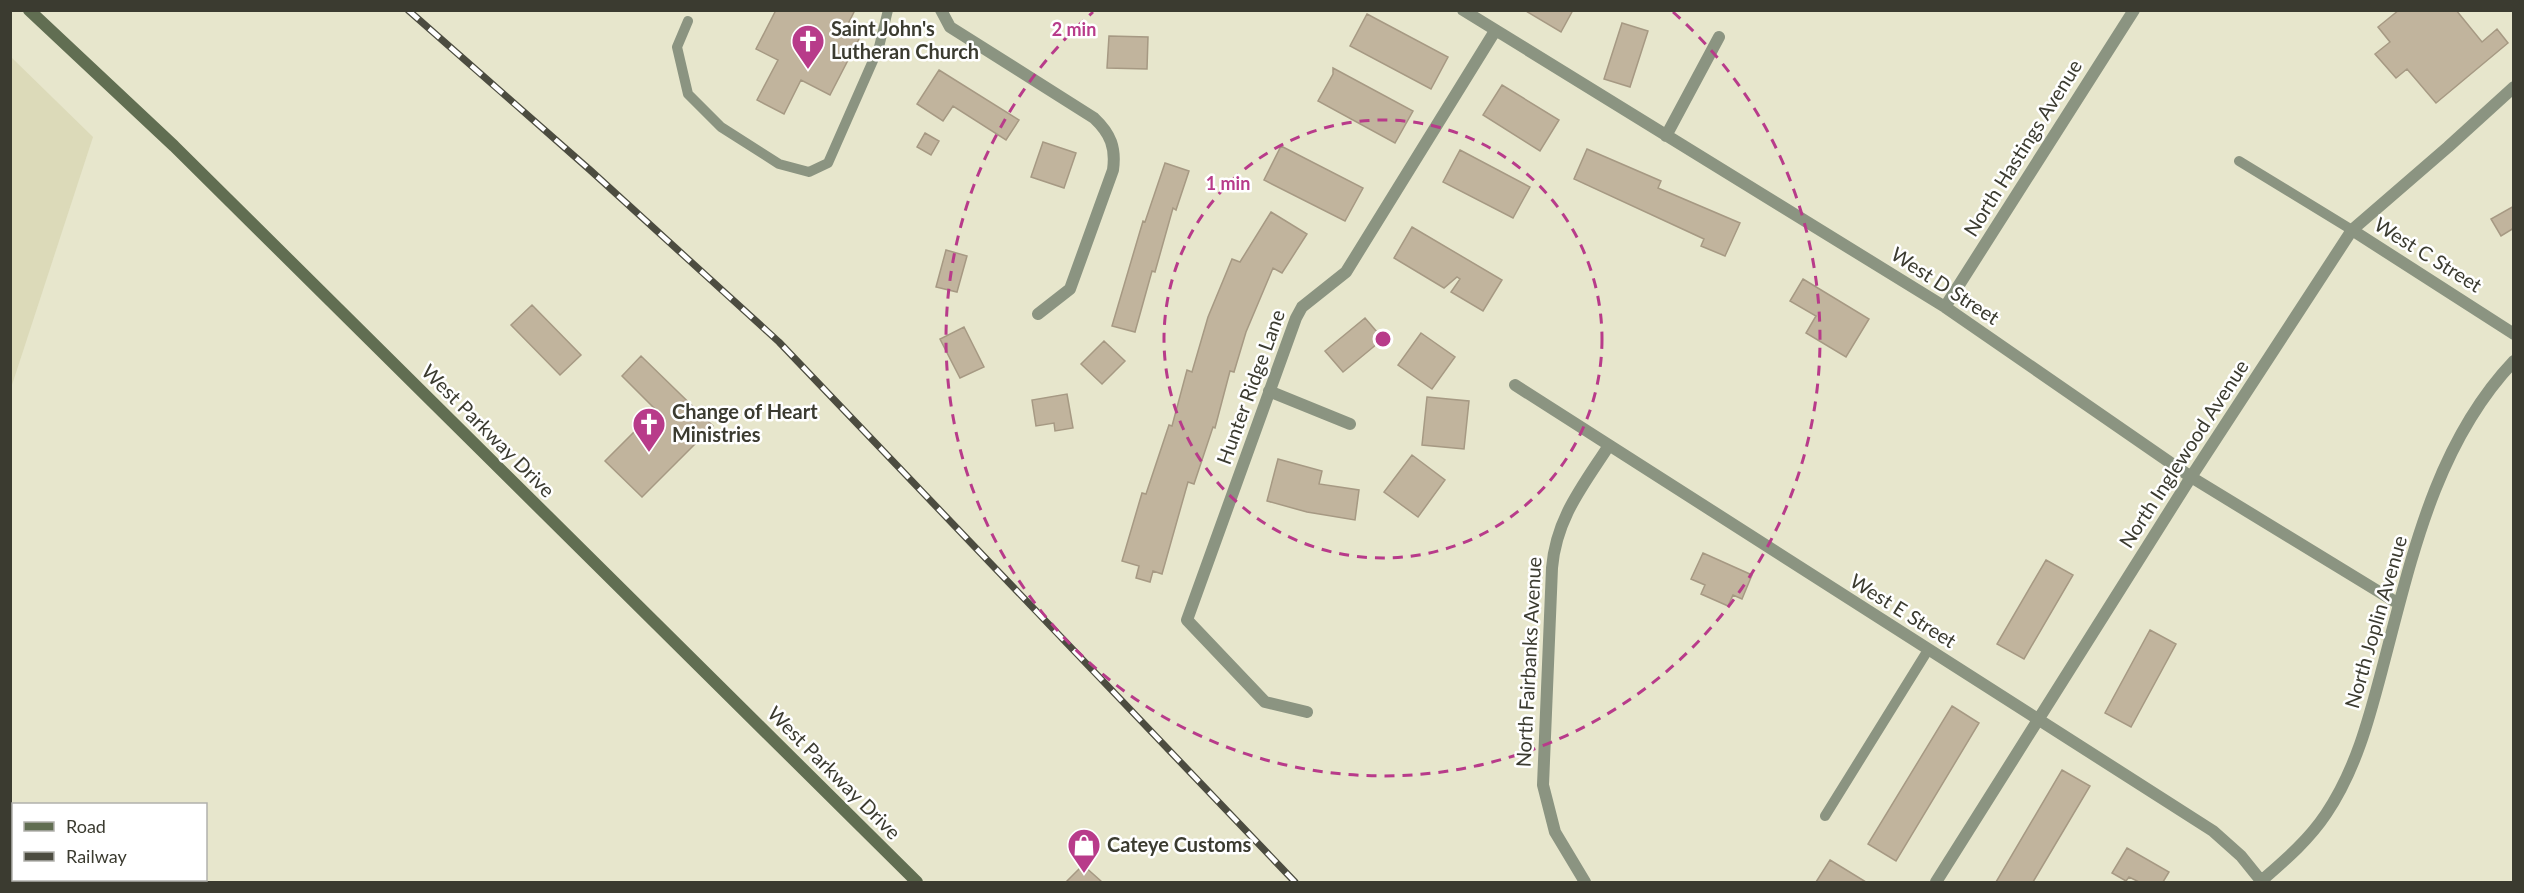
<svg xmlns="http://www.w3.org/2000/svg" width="2524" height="893" font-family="Lato,sans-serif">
  <rect width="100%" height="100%" fill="#e7e6cc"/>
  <!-- built -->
  <path fill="#dcdab9" d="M11 57 93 137 11 388Z"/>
  <!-- building -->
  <path fill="#c1b49d" stroke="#a69983" stroke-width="1.5" d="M776 10H855L847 26 862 33 830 95 801 80 784 114 757 100 778 60 756 49Z
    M1524 10H1573L1561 32Z
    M2399 10H2456L2482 42 2497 29 2508 43 2436 103 2407 69 2396 78 2375 54 2390 42 2378 27Z
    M1367 14 1448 57 1431 89 1350 46Z
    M1622 23 1648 31 1630 87 1604 79Z
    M1109 36 1148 37 1147 69 1107 68Z
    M1333 68 1413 111 1395 143 1318 101 1333 74Z
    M939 70 1019 120 1006 140 953 106 943 121 917 104Z
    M1502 85 1559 120 1540 151 1483 115Z
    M925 133 939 141 931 155 917 147Z
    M1043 142 1076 153 1064 188 1031 177Z
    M1281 146 1363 188 1345 221 1264 180Z
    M1587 149 1661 181 1658 188 1740 223 1725 256 1701 246 1704 239 1574 179Z
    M1460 150 1530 187 1513 218 1443 182Z
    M1165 163 1189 171 1176 210 1173 208 1155 272 1152 271 1135 332 1112 326 1143 221 1145 222Z
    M2514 206V228L2501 236 2491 219Z
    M1271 212 1307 234 1282 273 1273 268 1246 332 1234 372 1230 371 1215 428 1213 427 1194 484 1188 482 1162 574 1153 571 1150 582 1136 578 1139 566 1122 561 1142 493 1146 494 1169 425 1172 426 1187 370 1192 372 1208 317 1232 259 1240 262Z
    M1412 227 1502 280 1483 311 1451 292 1460 279 1457 277 1444 288 1394 258Z
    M946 250 967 256 957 292 936 287Z
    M1803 279 1869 319 1846 357 1806 333 1816 316 1790 301Z
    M532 305 581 355 560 375 511 325Z
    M1365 318 1383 339 1343 372 1325 351Z
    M964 327 984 367 960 378 940 339Z
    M1421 333 1455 357 1432 389 1398 365Z
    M1104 341 1125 361 1102 384 1081 364Z
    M641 356 713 426 642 497 605 461 656 410 622 376Z
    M1067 394 1073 428 1055 431 1054 423 1036 426 1032 400Z
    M1427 397 1469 401 1464 449 1422 445Z
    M1412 455 1445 480 1418 517 1384 492Z
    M1278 459 1322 471 1319 484 1359 490 1355 520 1307 512 1267 501Z
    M1703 553 1752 575 1742 599 1733 595 1728 606 1701 594 1705 585 1691 579Z
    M2046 560 2073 575 2024 659 1997 644Z
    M2150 630 2176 644 2131 727 2105 713Z
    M1952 706 1979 723 1896 861 1868 844Z
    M2062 770 2090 786 2033 882H1996Z
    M2127 848 2169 872 2163 882H2139L2129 877 2126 881 2112 873Z
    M1830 860 1866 882H1816Z
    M1083 865 1102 882H1066Z"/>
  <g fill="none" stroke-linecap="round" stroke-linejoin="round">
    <!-- service -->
    <path stroke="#8b9481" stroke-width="10" d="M688 21 677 47 688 94 721 127 779 164 809 172 828 163 879 47 888 10
      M2239 161 2352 230
      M1825 816 1928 650"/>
    <!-- minor -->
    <path stroke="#8b9481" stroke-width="12" d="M941 10 950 27 1094 118C1111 134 1116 148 1113 170L1070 289 1038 314
      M1463 10 1945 307 2191 477 2399 604
      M1666 136 1719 37
      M2352 230 2514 334
      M1945 307 2134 10
      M1515 385 2213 831 2241 856 2262 882
      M1269 391 1350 424
      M1307 712 1265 702 1187 620 1296 318 1302 307 1346 272 1495 31
      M1585 882 1555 832 1543 785 1552 568C1556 519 1582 487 1608 447
      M1936 882 2191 477 2352 230 2448 147 2514 87
      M2260 882C2284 861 2308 841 2326 814 2357 768 2370 715 2384 662 2412 556 2436 443 2514 361"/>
    <!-- secondary -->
    <path stroke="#616e52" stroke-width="12" d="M29 10 174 146 917 882"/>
    <defs>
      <path id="rail" d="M408 10 590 170 779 342 1295 882"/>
    </defs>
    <!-- rail casing -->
    <use href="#rail" stroke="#4c4c40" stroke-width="7"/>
    <!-- rail -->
    <use href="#rail" stroke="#fff" stroke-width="4.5" stroke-dasharray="14" stroke-linecap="butt"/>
  </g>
  <!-- distance rings -->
  <g fill="none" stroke="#b83b8a" stroke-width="3" stroke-dasharray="10 8">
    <circle cx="1383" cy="339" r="219"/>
    <path d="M1673 12A437 437 0 1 1 1093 12"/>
  </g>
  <!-- icons -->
  <defs>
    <symbol id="church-pin" viewBox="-11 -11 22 30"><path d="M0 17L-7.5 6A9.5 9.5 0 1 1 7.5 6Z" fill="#b83b8a" stroke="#fff"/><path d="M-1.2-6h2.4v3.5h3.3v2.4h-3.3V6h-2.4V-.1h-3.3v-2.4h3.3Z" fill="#fff"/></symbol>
    <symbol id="shop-pin" viewBox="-11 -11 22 30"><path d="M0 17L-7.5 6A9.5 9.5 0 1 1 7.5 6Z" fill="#b83b8a" stroke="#fff"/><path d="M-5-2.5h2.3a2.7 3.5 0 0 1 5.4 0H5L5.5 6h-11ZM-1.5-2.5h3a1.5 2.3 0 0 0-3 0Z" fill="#fff"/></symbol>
  </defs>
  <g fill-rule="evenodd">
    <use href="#church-pin" x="789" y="22" width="38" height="52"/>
    <use href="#church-pin" x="630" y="405" width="38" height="52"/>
    <use href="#shop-pin" x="1065" y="826" width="38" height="52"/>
  </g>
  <g text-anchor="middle" stroke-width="5" stroke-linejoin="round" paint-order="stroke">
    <!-- poi labels -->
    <g font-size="20" font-weight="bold" fill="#3b3b30" stroke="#fff" text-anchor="start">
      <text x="831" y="36">Saint John's<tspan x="831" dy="23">Lutheran Church</tspan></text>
      <text x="672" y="419">Change of Heart<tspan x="672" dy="23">Ministries</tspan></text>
      <text x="1107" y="852">Cateye Customs</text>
    </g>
    <!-- street labels -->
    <g font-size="20" fill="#3b3b30" stroke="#fff">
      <text transform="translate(2023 148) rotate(-58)" y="7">North Hastings Avenue</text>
      <text transform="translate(2428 255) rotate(32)" y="7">West C Street</text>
      <text transform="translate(1945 286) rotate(33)" y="7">West D Street</text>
      <text transform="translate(1251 387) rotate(-70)" y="7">Hunter Ridge Lane</text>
      <text transform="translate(488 431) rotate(45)" y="7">West Parkway Drive</text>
      <text transform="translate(2184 454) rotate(-57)" y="7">North Inglewood Avenue</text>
      <text transform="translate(1903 611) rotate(32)" y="7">West E Street</text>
      <text transform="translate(2376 622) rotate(-74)" y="7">North Joplin Avenue</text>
      <text transform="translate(1529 662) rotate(-87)" y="7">North Fairbanks Avenue</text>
      <text transform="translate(834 773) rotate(45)" y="7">West Parkway Drive</text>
    </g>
  </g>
  <circle cx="1383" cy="339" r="9" fill="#b83b8a" stroke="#fff" stroke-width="3"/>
  <g font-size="18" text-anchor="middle" font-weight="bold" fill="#b83b8a" stroke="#fff" stroke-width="5" stroke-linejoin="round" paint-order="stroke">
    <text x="1074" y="36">2 min</text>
    <text x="1228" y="190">1 min</text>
  </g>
  <!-- border -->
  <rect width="2524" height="893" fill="none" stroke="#3b3b30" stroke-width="24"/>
  <!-- legend -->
  <rect x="12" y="803" width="195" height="78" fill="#ffffff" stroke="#b1b1ac" stroke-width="1.5"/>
  <rect x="24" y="822" width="30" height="9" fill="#616e52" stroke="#b1b1ac" stroke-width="1.5"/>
  <text x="66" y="833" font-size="18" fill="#3b3b30">Road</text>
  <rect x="24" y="852" width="30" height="9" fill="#4c4c40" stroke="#b1b1ac" stroke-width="1.5"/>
  <text x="66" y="863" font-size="18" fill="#3b3b30">Railway</text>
</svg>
